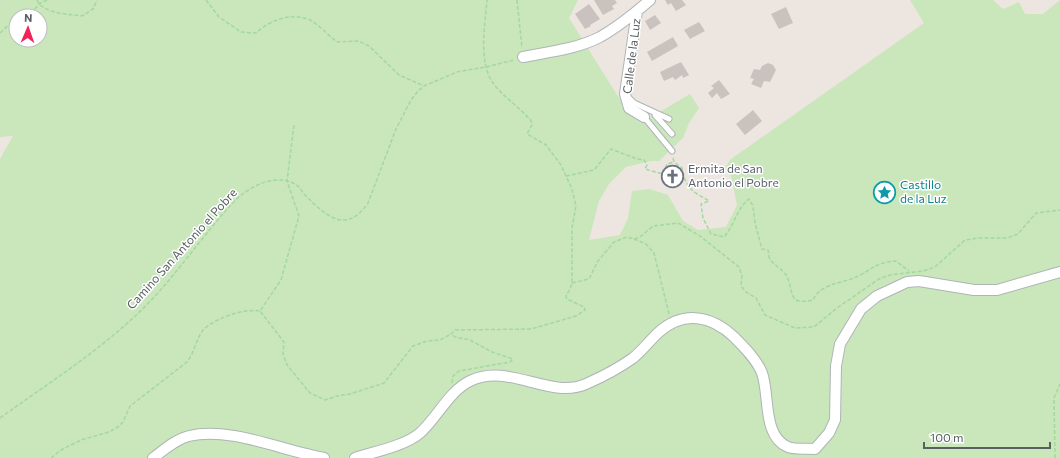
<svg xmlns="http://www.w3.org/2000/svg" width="1060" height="458" font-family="Commissioner,sans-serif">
  <rect width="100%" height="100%" fill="#ede6e0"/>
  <!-- green -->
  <path fill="#cae6bb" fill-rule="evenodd" d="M0 0H578L569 18 629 114 641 123 690 94 699 108 689 123 683 138 659 161H651L626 167 609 184 599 201 589 240 620 235 628 218 632 191 650 189 668 195 683 221 698 230 726 227 737 205 731 176 724 169 731 159 924 23 910 0H993L1003 9 1019 2 1025 14H1043L1060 0V458H0V159L13 136 0 137ZM16 16H40V40H16Z"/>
  <!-- building -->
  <path fill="#cac2bf" d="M594 0H615L617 3 612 6 614 9 603 15Z
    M665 0H682L686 5 676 11 671 3 668 5Z
    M589 4 600 19 590 25 591 26 585 29 575 14Z
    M786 7 793 23 779 29 771 14Z
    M655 15 661 23 650 30 645 21Z
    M699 22 705 31 690 39 684 30Z
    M673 37 678 46 652 61 647 52Z
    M681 62 689 75 683 78 682 75 675 80 673 77 664 81 660 72Z
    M768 63 773 65 776 70 770 82 764 81 761 88 751 84 754 79 750 78 754 69 760 70 762 66Z
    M719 80 730 94 721 99 717 93 712 98 708 93 714 88 711 86Z
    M753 110 762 121 745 135 736 124Z
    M667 168 682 174 677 184 663 178Z"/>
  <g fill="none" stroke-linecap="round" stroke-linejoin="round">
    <defs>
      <path id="service" d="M628 97 634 103 669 119
        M655 115 672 134
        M644 117 672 151"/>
      <path id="minor" d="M637 11 625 94 629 108 644 117
        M523 57C548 52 577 49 600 37 618 27 635 13 650 0
        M153 458C164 450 176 439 189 436 229 426 283 451 324 458
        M355 458C373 452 405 446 420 433 437 418 449 391 470 381 509 362 550 400 586 384 602 377 619 368 633 358 643 350 650 340 659 332 684 310 712 316 734 337 744 347 757 360 762 373 770 395 762 436 788 447 795 450 808 448 815 449L829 433 835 420 836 366 840 344 861 309 877 296 907 282 919 281 974 290H997L1060 272"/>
    </defs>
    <!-- service casing -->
    <use href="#service" stroke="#aeb5b7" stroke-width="7"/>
    <!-- minor casing -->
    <use href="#minor" stroke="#aeb5b7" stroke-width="12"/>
    <!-- path -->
    <path stroke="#a3d99e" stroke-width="1.5" stroke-dasharray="4 2" stroke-linecap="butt" d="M37 0C43 14 69 14 82 16L93 9 97 0
      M206 0 219 17 241 32 256 33C270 20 291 12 310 20 319 25 328 35 337 42L358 41 369 46 399 75 424 86
      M517 0 522 48
      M18 16 34 10 39 4 47 0
      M0 33 16 18
      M294 125 287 181 299 216 281 280 260 311 284 342 283 354 287 365 310 393 325 400 337 396 350 394 384 383 413 346 427 341 440 340 451 334
      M673 158 674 162 682 168C686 189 692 191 709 201L701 204 703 218 711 234 724 237C734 226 737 208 749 199L753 206 755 223 762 249 768 250C769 253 768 257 770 259 774 265 782 269 786 275 795 291 786 306 813 300 821 283 841 284 856 277 874 269 873 263 896 261L909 271
      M566 176 594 170 611 149 637 159 644 160 647 165 645 169 663 174 667 164 674 162
      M634 239 646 244 654 253 669 314
      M572 283 589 279 598 261 614 242 627 237 634 239 640 237 653 226 678 223 700 236 739 267 742 276 741 286 746 292 756 298 765 315 795 328 814 327 837 308 879 279 890 275 923 271 935 267 965 240 979 238H1007L1018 234 1036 213 1060 210
      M452 383 453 376 459 371 510 362 513 359 492 352 470 340 455 337 451 334 455 330 531 329 576 316 585 310 584 307 567 299 566 296 570 289 572 283V228L576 206 572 189 561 165 546 145 527 134 532 125 531 121C520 107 503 97 493 83 478 61 485 25 487 0
      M0 418C54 379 111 344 156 295 176 273 193 250 212 227 223 214 233 200 247 191 260 182 279 176 293 183 300 186 301 191 305 195 326 216 346 235 368 203L396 129 411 100 418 91 424 86 457 72 486 67 514 60
      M51 458 61 450 81 440 109 432 118 427 123 422 130 406 187 362C195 352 196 338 204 329 216 318 244 308 260 311
      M1055 458 1054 398 1060 384"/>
    <!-- service -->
    <use href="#service" stroke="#fff" stroke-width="5"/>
    <!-- minor -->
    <use href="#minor" stroke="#fff" stroke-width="10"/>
  </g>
  <!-- icons -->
  <defs>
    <symbol id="church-ring" viewBox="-11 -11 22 22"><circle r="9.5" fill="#fff" stroke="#6b7280" stroke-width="1.5"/><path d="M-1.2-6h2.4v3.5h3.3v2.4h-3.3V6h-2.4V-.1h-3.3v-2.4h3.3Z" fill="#6b7280"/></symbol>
    <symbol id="sight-ring" viewBox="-11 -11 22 22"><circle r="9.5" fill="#fff" stroke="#0f9aa8" stroke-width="1.5"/><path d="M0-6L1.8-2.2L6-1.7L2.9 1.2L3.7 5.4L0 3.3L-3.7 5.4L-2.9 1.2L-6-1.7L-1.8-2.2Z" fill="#0f9aa8"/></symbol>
  </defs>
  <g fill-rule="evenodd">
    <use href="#church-ring" x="660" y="164" width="25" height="25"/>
    <use href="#sight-ring" x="872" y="180" width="25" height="25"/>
  </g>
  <g text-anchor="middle" stroke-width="3" stroke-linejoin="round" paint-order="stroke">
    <!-- street labels -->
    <g font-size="12" fill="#596062" stroke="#fff">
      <text transform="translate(632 56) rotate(-83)" y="4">Calle de la Luz</text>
      <text transform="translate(182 249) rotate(-48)" y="4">Camino San Antonio el Pobre</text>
    </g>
    <!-- worship labels -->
    <g font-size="12" fill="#5b616d" stroke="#fff" text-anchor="start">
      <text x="688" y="173">Ermita de San<tspan x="688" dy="14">Antonio el Pobre</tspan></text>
    </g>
    <!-- culture labels -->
    <g font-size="12" fill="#0d838f" stroke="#fff" text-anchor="start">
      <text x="900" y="189">Castillo<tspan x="900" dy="14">de la Luz</tspan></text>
    </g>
  </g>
  <!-- north arrow -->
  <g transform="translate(28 28) rotate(2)"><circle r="19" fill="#ffffff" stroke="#bdbfc0"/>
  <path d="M0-3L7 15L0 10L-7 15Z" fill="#f0235d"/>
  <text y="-6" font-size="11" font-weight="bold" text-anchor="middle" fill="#596062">N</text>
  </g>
  <!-- scale -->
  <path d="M924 442v6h126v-6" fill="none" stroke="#596062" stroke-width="2"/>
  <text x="930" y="442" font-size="12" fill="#596062" stroke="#ffffff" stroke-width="3" paint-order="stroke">100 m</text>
</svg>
